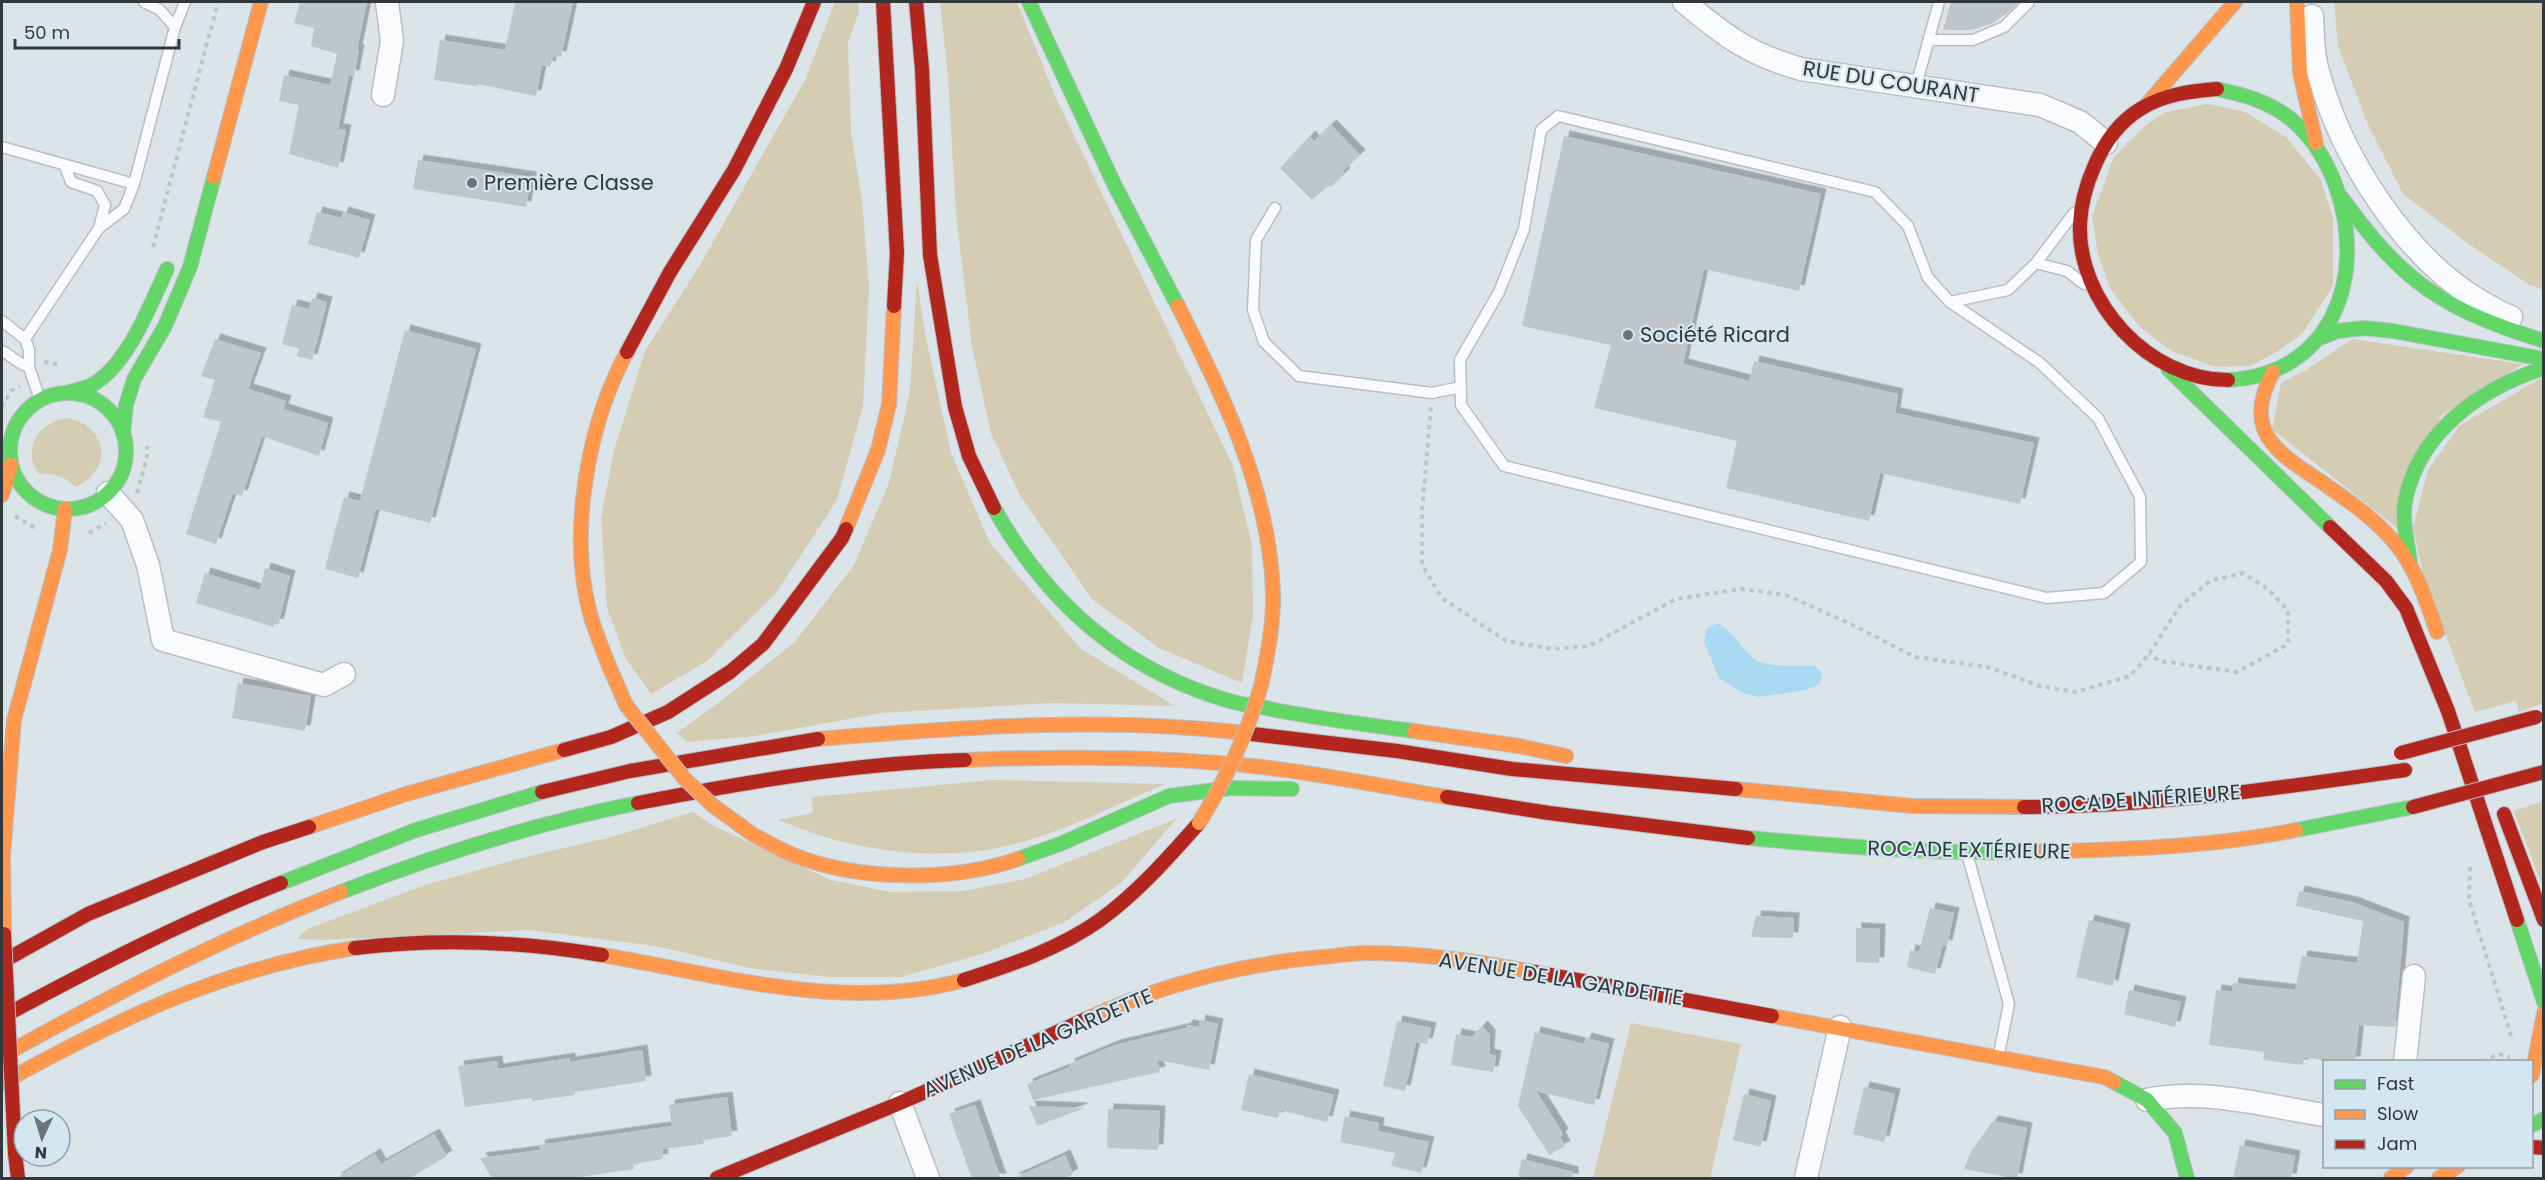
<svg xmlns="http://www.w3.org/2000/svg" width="2545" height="1180" font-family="Poppins,sans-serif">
  <defs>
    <filter id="shadow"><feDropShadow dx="5.5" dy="-5.5" stdDeviation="0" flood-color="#0004"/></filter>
  </defs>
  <rect width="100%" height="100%" fill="#dae4e9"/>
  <!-- green -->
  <path fill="#d5cdb3" d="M835 2H858L859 12 848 42 851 132 862 200 869 286 863 406 837 500 776 593 707 661 651 694 626 659 607 608 601 518 614 450 645 351 700 265 805 80Z
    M940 2H1017L1056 98 1233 466 1252 545 1253 616 1242 683 1159 648 1092 599 1019 494 991 433 972 346 956 215 948 76Z
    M2334 2H2543V290L2528 284 2466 242 2403 194 2368 125 2338 46Z
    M2208 104 2245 112 2286 137 2321 180 2333 218V286L2302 334 2275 353 2250 366 2216 367 2171 351 2140 327 2111 290 2098 255 2092 216 2114 157 2147 124 2166 112Z
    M917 280 925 334 951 453 990 543 1081 649 1175 706 1051 703 882 713 755 736 687 742 677 733 722 700 794 643 854 565 889 483 910 391Z
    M2352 339 2523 364 2441 416 2397 528 2272 429 2281 383 2306 370Z
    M2543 377V703L2519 712 2516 701 2475 712 2424 578 2413 528 2428 470 2459 426Z
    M67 418C108 426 114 469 76 487 65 477 54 473 39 474 21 448 39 422 67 418Z
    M991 780 1165 784C1111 807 1056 836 998 848 946 858 890 854 839 841 818 836 798 827 778 820L813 813 812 797Z
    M2543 801V888L2514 811Z
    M693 812 716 827 831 880 890 892 963 891 1025 879 1176 819 1122 882 1065 922 982 954 901 977H828L750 968 655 946 529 930 324 940 297 939 307 929 425 885 529 856 608 838Z
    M1631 1023 1741 1044 1710 1178H1593Z"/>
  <!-- water -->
  <path fill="#aadaf1" d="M1717 623C1734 631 1740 648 1754 659 1770 669 1797 664 1815 666L1822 673 1820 684 1806 690 1759 697 1743 693 1719 678 1704 642 1706 629Z"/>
  <!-- building -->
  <path fill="#bec6ca" filter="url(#shadow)" d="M300 2H367L357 50H359L354 76 349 75 338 129 346 130 338 168 289 154 299 105 279 101 284 75 330 85 337 54 311 46 314 28 294 23Z
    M515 2H573L561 57 553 56 550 67 542 65 536 96 477 84V86L434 80 440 40 505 50Z
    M1951 2H2019L2006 14 1991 24 1971 30H1943Z
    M1331 125 1360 155 1343 171 1345 173 1331 187 1329 185 1312 200 1280 168 1310 136 1314 141Z
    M1564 136 1821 194 1799 291 1704 269 1683 364 1749 381 1754 361 1898 394 1895 413 2034 443 2020 504 1880 473 1869 521 1726 488 1737 441 1594 408 1611 345 1522 326Z
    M418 160 531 177 526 207 413 189Z
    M317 212 341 218 343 212 370 220 359 258 308 244Z
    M312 298 327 302 312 360 297 356 299 349 282 344 292 305 309 309Z
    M405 330 476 349 430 523 376 509 358 578 325 569 344 497 360 501Z
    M215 339 261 353 248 389 286 401 283 409 328 423 319 456 262 436 242 496 233 493 216 544 186 534 221 422 203 417 215 380 201 376Z
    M265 568 290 576 278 625 274 624V627L196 603 205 573 260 590Z
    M238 683 311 696 305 731 232 718Z
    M2299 891 2352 902 2404 922 2395 1027 2359 1025 2355 1062H2334L2303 1057V1065L2263 1060 2264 1052 2209 1045 2216 990 2232 992 2233 983 2295 990 2302 956 2357 963 2363 921 2296 906Z
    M1930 908 1954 913 1947 946 1943 945 1935 974 1907 967 1910 950 1919 952Z
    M1756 916 1794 918 1793 938 1751 937Z
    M2089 920 2125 929 2113 986 2076 977Z
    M1856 928 1880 929 1879 963 1856 962Z
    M2129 990 2181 1002 2175 1027 2124 1014Z
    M1200 1020 1218 1024 1209 1070 1157 1060 1160 1072 1033 1100 1027 1084 1070 1067 1069 1064 1115 1045 1186 1028 1187 1025 1199 1027Z
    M1397 1021 1431 1028 1427 1044 1416 1042 1405 1091 1383 1086Z
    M1482 1026 1490 1035 1489 1054 1496 1056 1493 1072 1451 1065 1456 1034 1472 1037Z
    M1535 1032 1584 1044 1586 1038 1609 1044 1594 1105 1536 1091 1563 1134 1560 1137 1565 1146 1549 1155 1518 1106Z
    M642 1050 646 1081 575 1092V1095L532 1101V1098L465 1107 458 1066 497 1061 498 1069 570 1058V1062Z
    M1249 1074 1334 1095 1327 1122 1280 1110 1278 1118 1241 1110Z
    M1864 1087 1895 1094 1884 1142 1853 1134Z
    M1744 1094 1771 1101 1761 1147 1733 1140Z
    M727 1097 732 1136 703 1140 704 1144 662 1149 663 1159 633 1164 634 1169 567 1179H492L480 1158 540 1150 539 1145 672 1126 669 1105Z
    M975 1105 1001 1179H972L949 1114Z
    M1029 1106 1084 1108 1037 1126Z
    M1108 1109 1160 1111 1158 1150 1107 1148Z
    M1345 1116 1379 1123 1378 1131 1429 1142 1421 1173 1391 1166 1395 1153 1340 1142Z
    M1993 1121 2027 1128 2017 1179 1964 1169 1971 1151Z
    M434 1134 447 1156 409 1179H335L375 1154 381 1164Z
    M2240 1145 2295 1156 2291 1179H2233Z
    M1065 1155 1073 1174 1064 1179H1012Z
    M1522 1159 1573 1172V1179H1527L1518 1176Z"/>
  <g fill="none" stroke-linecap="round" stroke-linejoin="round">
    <defs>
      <path id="lane" d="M144 2 160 10 175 27
        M1929 40H1973L2004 27 2029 2
        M1916 86 1939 2
        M1558 116 1875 192 1908 226 1928 278 1950 302 2040 363 2098 418 2140 497 2141 562 2104 593 2047 598 1504 466 1461 405 1460 360 1499 292 1524 229 1541 130Z
        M2 147 134 184
        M1275 208 1256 240 1253 310 1264 342 1299 376 1432 393 1461 387
        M99 228 124 209 134 184 175 27 185 2
        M2036 263 2067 271 2084 284
        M1950 302 2008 290 2036 263 2074 213
        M2 321 25 339 29 350V367L40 400
        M25 339 99 228 105 205 97 191 71 182 65 166
        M2 351C12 356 18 364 29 367
        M1968 857 2009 1004 1999 1054"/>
      <path id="street" d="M1684 2C1725 36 1748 54 1801 69L2040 105 2080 122 2106 143
        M2312 16C2313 36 2313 56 2319 75 2342 158 2404 255 2478 300 2489 306 2499 313 2511 317
        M383 95 392 41 387 2
        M108 493 132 520 148 565 163 640 324 685 344 674
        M2405 1062 2414 976
        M2147 1100C2205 1088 2266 1106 2324 1115
        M900 1103 928 1178
        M1806 1178 1840 1027"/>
      <path id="fast" d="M1029 2 1115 186 1178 306
        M2217 89C2245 95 2270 102 2292 120 2314 139 2330 166 2338 193 2366 280 2330 375 2228 380
        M2342 198C2404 284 2443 309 2544 341
        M2317 339 2338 331 2364 328 2393 331 2544 359
        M2168 369 2330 527
        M65 393C74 391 84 389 92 385 128 365 150 305 167 269
        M10 451a58 58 0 1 1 116 0a58 58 0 1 1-116 0Z
        M123 434 126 405 134 379 165 326 190 267 214 177
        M994 508C1046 601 1122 669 1226 700 1241 705 1259 706 1275 710 1321 719 1368 725 1414 731
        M2410 561C2407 540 2401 518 2406 497 2421 430 2482 388 2544 368
        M2296 830 2413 807
        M1748 838C1839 846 1930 854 2021 852
        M1018 859 1060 844 1169 796 1231 788 1292 789
        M281 883 416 830 542 792
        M341 892C436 855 537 823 638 803
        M2517 920 2544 1002
        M2114 1082 2147 1100 2175 1133 2187 1178
        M2532 1125 2544 1119"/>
      <path id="slow" d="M2297 2 2300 73 2316 143
        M2148 103 2235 2
        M214 177 261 2
        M1178 306C1223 395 1269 489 1273 591 1274 621 1268 652 1262 682
        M2273 372C2241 432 2278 453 2323 483 2346 499 2369 515 2388 535 2414 562 2425 597 2437 632
        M2 495 11 465
        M846 529 878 450 889 405 894 306
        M609 666C602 648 594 629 589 610 569 530 588 424 627 352
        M1414 731 1519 746 1566 756
        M818 739C962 727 1108 716 1252 734
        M965 760C1064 756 1163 756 1262 767 1323 774 1385 787 1447 797
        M1736 789 1912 806 2024 807
        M309 827 406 794 564 750
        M752 834C765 841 779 849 793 855 859 881 951 882 1018 859
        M2021 852C2113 850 2206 848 2296 830
        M4 934 3 855 14 720 60 550 65 509
        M602 955C721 975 845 1013 964 980
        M1772 1016 2104 1077 2114 1082
        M1086 1019C1161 985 1240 964 1322 957 1337 956 1352 953 1367 953 1424 953 1479 962 1534 972
        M2 1056C112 995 224 937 341 892
        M2532 1075 2544 1013
        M2 1083C118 1019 223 968 355 948
        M2391 1178 2407 1166
        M2439 1178 2458 1166"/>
      <path id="jam" d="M883 2 897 253 894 306
        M916 2 922 69 930 255 955 407 969 456 994 508
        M2217 89C2192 91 2165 94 2142 108 2120 121 2104 143 2094 167 2086 185 2081 203 2080 224 2077 302 2149 380 2228 380
        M627 352 670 272 734 170 786 69 814 2
        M2330 527 2386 581 2406 608 2448 711 2517 920
        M1252 734 1397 751 1512 769 1736 789
        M564 750 611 737 668 712 730 672 763 644 842 538 846 529
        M542 792 630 771 818 739
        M1447 797 1549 813 1748 838
        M638 803C746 782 855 763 965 760
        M2024 807C2152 807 2279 788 2405 770
        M2504 814 2544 920
        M355 948C439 938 519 941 602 955
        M2 962 88 914 263 842 309 827
        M1534 972 1772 1016
        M964 980C1011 965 1059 949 1100 920 1137 893 1168 858 1199 823
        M2 1017C93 968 184 921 281 883
        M2532 1147 2544 1148
        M15 1153 18 1178
        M717 1178 900 1103 1086 1019"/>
    </defs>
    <!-- lane casing -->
    <use href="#lane" stroke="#b8bfc4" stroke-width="13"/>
    <!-- street casing -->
    <use href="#street" stroke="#b8bfc4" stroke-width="25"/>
    <!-- fast casing -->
    <use href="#fast" stroke="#b8bfc4" stroke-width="16"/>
    <!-- slow casing -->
    <use href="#slow" stroke="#b8bfc4" stroke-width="16"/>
    <!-- jam casing -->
    <use href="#jam" stroke="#b8bfc4" stroke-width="16"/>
    <!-- path -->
    <path stroke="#c1c4c5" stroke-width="4" stroke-dasharray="4.5 4.5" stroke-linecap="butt" d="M153 247 218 2
      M44 362 62 365
      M2 407 11 391 20 386
      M1431 407 1422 510V565L1442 598 1506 641 1552 649 1589 646 1676 599 1741 589 1786 595 1853 625 1915 657 1988 667 2040 686 2076 692 2130 676 2149 654 2180 606 2210 581 2243 573 2268 589 2288 610V644L2237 672 2160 661 2149 654
      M137 493 147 457V446
      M15 516 37 529
      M89 533 106 523
      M2470 867 2469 900 2512 1039
      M2483 1062 2498 1054 2510 1057"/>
    <!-- lane -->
    <use href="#lane" stroke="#f9fbfc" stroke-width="10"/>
    <!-- street -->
    <use href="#street" stroke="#f9fbfc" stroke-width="22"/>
    <!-- fast -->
    <use href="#fast" stroke="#63d668" stroke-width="14"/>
    <!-- slow -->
    <use href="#slow" stroke="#ff974d" stroke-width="14"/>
    <!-- jam -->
    <use href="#jam" stroke="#b3261e" stroke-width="14"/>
    <defs>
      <path id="slow-bridge" d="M609 666 626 705 684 778 711 804 752 834
        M1199 823C1227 778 1248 733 1262 682"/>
      <path id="jam-bridge" d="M2401 753 2536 717
        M2413 807 2544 772
        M4 934 15 1153"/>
    </defs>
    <!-- slow-bridge casing -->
    <use href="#slow-bridge" stroke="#b8bfc4" stroke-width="16" stroke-linecap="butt"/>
    <!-- jam-bridge casing -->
    <use href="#jam-bridge" stroke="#b8bfc4" stroke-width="16" stroke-linecap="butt"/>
    <!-- slow-bridge -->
    <use href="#slow-bridge" stroke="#ff974d" stroke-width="14"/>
    <!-- jam-bridge -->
    <use href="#jam-bridge" stroke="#b3261e" stroke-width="14"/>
  </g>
  <!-- markers -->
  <g fill="#6c7479" stroke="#d4e6ef" stroke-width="2">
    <circle cx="472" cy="183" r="6"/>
    <circle cx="1628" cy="335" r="6"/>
  </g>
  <g text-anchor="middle" stroke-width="4.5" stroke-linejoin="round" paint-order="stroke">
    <!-- street labels -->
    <g font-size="21" fill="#31383c" stroke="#d4e6ef">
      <text transform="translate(1891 82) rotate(9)" y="7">RUE DU COURANT</text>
      <text transform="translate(2141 799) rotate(-4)" y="7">ROCADE INTÉRIEURE</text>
      <text transform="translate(1969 850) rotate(1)" y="7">ROCADE EXTÉRIEURE</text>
      <text transform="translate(1561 979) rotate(9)" y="7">AVENUE DE LA GARDETTE</text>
      <text transform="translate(1038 1043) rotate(-23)" y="7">AVENUE DE LA GARDETTE</text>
    </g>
    <!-- poi labels -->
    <g font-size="21" fill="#31383c" stroke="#d4e6ef" text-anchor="start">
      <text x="484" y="190">Première Classe</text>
      <text x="1640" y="342">Société Ricard</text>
    </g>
  </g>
  <!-- border -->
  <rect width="2545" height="1180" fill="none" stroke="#31383c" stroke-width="6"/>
  <!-- legend -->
  <rect x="2323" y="1060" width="210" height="108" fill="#d4e6ef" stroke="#93a0a7" stroke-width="1.5"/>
  <rect x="2335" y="1080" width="30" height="9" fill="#63d668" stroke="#93a0a7" stroke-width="1.5"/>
  <text x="2377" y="1090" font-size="18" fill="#31383c">Fast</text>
  <rect x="2335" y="1110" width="30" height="9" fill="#ff974d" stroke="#93a0a7" stroke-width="1.5"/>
  <text x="2377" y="1120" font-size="18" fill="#31383c">Slow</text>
  <rect x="2335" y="1140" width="30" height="9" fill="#b3261e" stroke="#93a0a7" stroke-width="1.5"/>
  <text x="2377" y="1150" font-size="18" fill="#31383c">Jam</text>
  <!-- north arrow -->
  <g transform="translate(42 1138) rotate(184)"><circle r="28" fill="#d4e6ef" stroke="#93a0a7" stroke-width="1.5"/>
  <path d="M0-4.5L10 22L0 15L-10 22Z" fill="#6c7479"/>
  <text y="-9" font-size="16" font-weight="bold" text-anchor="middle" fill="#31383c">N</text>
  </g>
  <!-- scale -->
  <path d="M15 39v9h164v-9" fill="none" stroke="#31383c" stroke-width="3"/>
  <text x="24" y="39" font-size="18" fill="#31383c" stroke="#d4e6ef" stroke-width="4.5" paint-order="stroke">50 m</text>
</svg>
